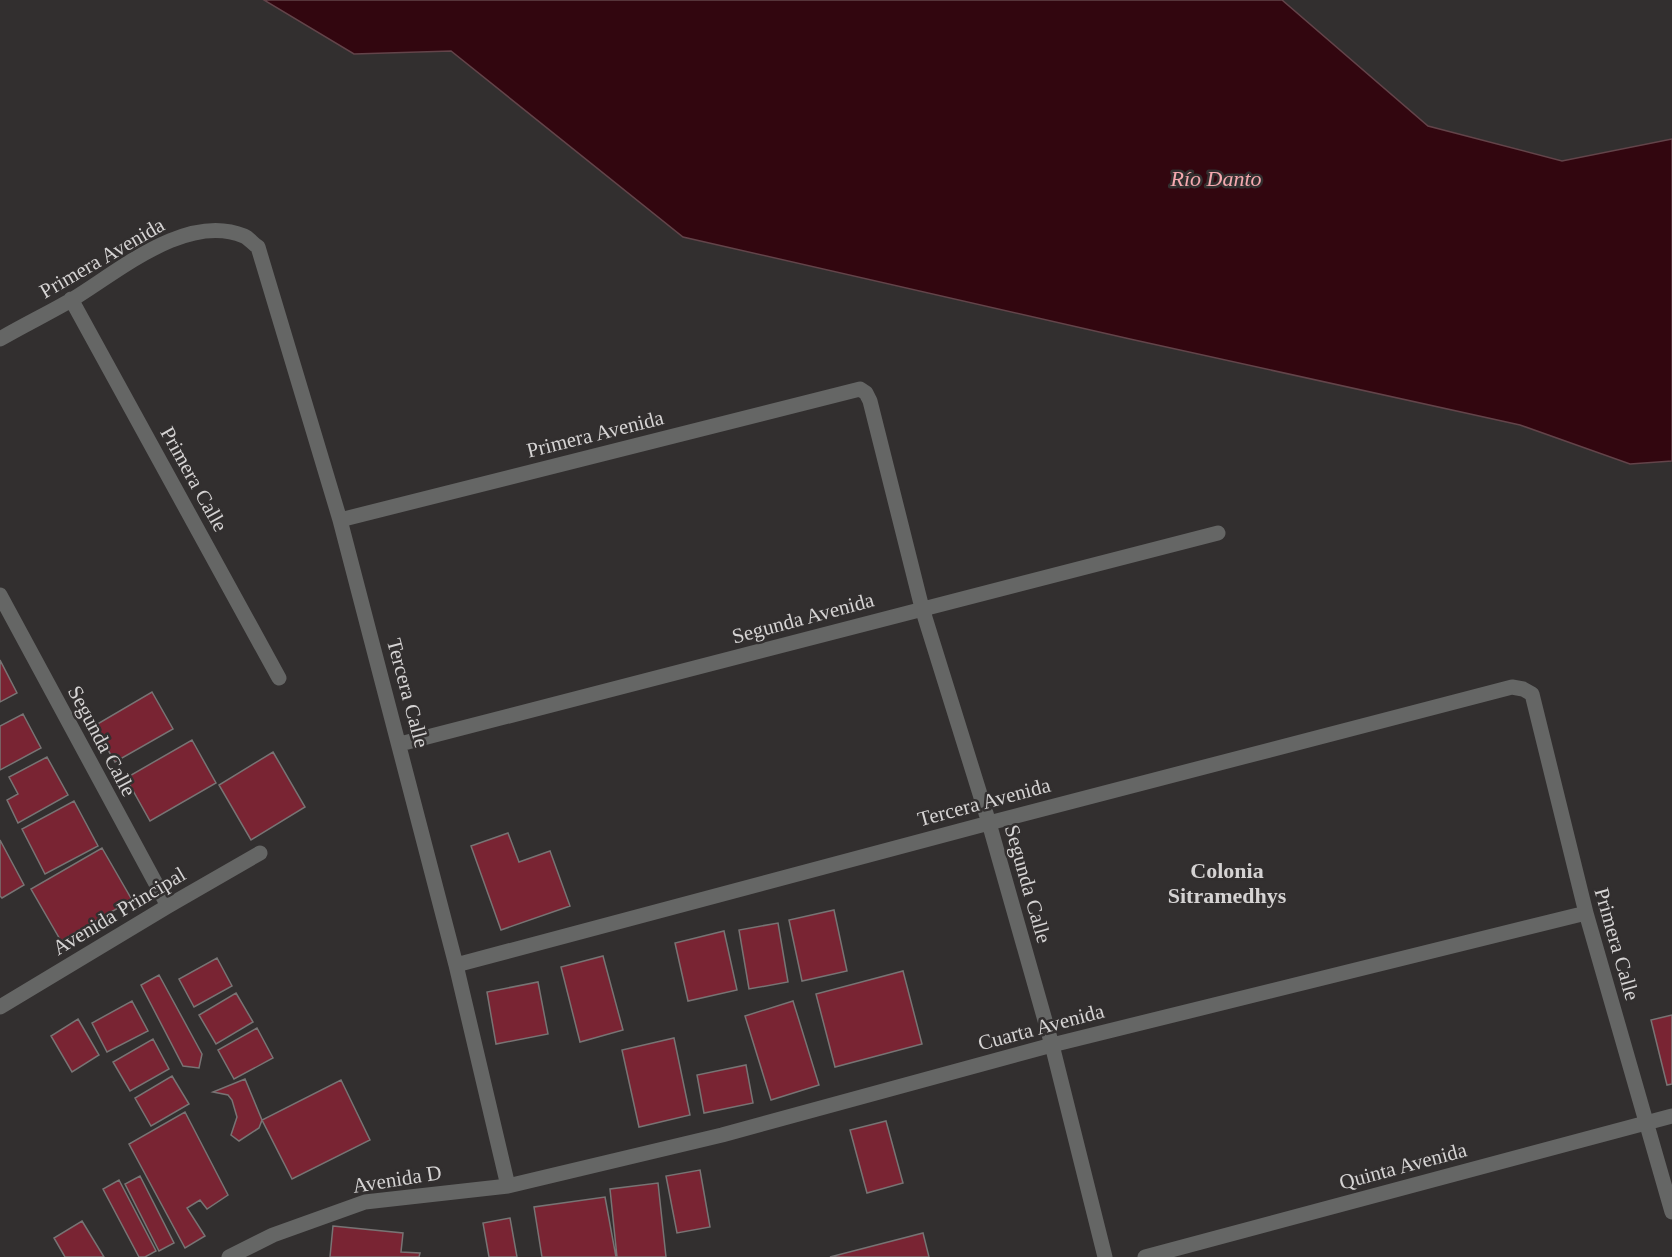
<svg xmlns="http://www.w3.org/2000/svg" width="1672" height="1257" font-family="Georgia,serif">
  <rect width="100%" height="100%" fill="#322f2f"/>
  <!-- water -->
  <path fill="#32060f" stroke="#63444a" stroke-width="1.5" d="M264 0H1282L1428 126 1562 161 1672 139V461L1630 464 1520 425 1130 339 683 237 451 51 354 54Z"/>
  <!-- building -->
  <path fill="#792433" stroke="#787474" stroke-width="1.5" d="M0 660 17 693 0 702Z
    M152 692 173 729 115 762 94 726Z
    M23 714 41 748 0 770V726Z
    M192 740 216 783 150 821 126 778Z
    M273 752 305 807 251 840 219 785Z
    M47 757 68 795 18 823 7 800 18 794 9 777Z
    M74 801 98 846 45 874 22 829Z
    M508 833 519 862 550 851 570 906 501 930 471 846Z
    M0 840 24 885 2 898 0 896Z
    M102 848 132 900 61 941 31 889Z
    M834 910 847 971 802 981 789 920Z
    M778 923 788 982 749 989 739 930Z
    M724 931 737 990 688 1001 675 943Z
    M603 956 623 1030 580 1042 561 967Z
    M217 958 232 986 194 1007 179 979Z
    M903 971 922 1044 835 1067 816 994Z
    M159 975 202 1054 199 1068 183 1066 141 985Z
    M538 982 548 1034 496 1044 487 992Z
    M236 993 253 1022 216 1044 199 1015Z
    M132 1001 148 1031 107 1052 92 1023Z
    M793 1001 819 1085 771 1100 745 1016Z
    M1672 1015V1084L1667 1085 1651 1020Z
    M78 1019 99 1055 72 1072 51 1036Z
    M257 1028 273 1058 234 1079 218 1050Z
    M674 1038 690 1115 639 1127 622 1050Z
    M153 1039 169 1069 130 1091 113 1062Z
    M746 1065 753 1103 704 1113 697 1075Z
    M172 1076 189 1104 151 1126 135 1098Z
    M245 1079 262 1120 259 1128 239 1141 231 1135 237 1117 232 1100 228 1095 213 1092Z
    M341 1080 370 1140 292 1179 262 1120Z
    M185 1112 228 1195 207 1209 200 1200 187 1208 205 1236 185 1248 129 1144Z
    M886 1121 903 1183 867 1193 850 1130Z
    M700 1170 710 1227 677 1233 666 1176Z
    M140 1176 174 1243 159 1251 125 1184Z
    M119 1180 156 1251 145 1257H139L103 1189Z
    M658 1183 666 1257H617L610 1189Z
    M605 1197 616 1257H542L534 1207Z
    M510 1218 517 1257H489L483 1223Z
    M82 1221 104 1257H65L54 1238Z
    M333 1226 403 1233 401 1252 420 1253 419 1257H330Z
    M923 1233 929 1257H830Z"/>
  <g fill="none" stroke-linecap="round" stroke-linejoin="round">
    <!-- street -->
    <path stroke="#656665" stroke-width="15" d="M71 299 279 678
      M0 339C24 325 49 313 73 299 119 271 187 212 244 236 249 238 253 244 258 247L340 520 456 965 508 1186
      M340 520 860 389 866 393 870 401 922 608 989 823 1052 1045 1105 1257
      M0 595 168 906
      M400 744 1218 533
      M456 965 989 823 1512 687 1523 689 1532 694 1586 913 1672 1212
      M0 1007 168 906 260 853
      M229 1257 273 1235 365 1202 508 1186 722 1135 1052 1045 1586 913
      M1145 1257 1672 1116"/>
  </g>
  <g text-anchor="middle" stroke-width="5" stroke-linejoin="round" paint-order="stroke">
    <!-- street labels -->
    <g font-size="21" fill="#d5d3d3" stroke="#322f2f">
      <text transform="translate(102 258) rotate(-30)" y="7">Primera Avenida</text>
      <text transform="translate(595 434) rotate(-14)" y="7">Primera Avenida</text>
      <text transform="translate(194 479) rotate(61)" y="7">Primera Calle</text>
      <text transform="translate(803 618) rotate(-15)" y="7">Segunda Avenida</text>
      <text transform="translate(408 693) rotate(75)" y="7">Tercera Calle</text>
      <text transform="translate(102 741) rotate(62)" y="7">Segunda Calle</text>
      <text transform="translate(984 802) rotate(-15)" y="7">Tercera Avenida</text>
      <text transform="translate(1028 884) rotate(74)" y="7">Segunda Calle</text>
      <text transform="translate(119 911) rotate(-31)" y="7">Avenida Principal</text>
      <text transform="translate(1617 944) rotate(74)" y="7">Primera Calle</text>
      <text transform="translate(1041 1027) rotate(-15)" y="7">Cuarta Avenida</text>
      <text transform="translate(1403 1166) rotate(-15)" y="7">Quinta Avenida</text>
      <text transform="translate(397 1179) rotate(-9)" y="7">Avenida D</text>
    </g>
    <!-- water labels -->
    <g font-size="22" font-style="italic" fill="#f4a9af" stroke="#322f2f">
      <text x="1216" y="186">Río Danto</text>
    </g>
    <!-- neighbourhood labels -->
    <g font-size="22" font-weight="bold" fill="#d5d3d3" stroke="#322f2f">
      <text x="1227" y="878">Colonia<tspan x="1227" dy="25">Sitramedhys</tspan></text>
    </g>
  </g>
</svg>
